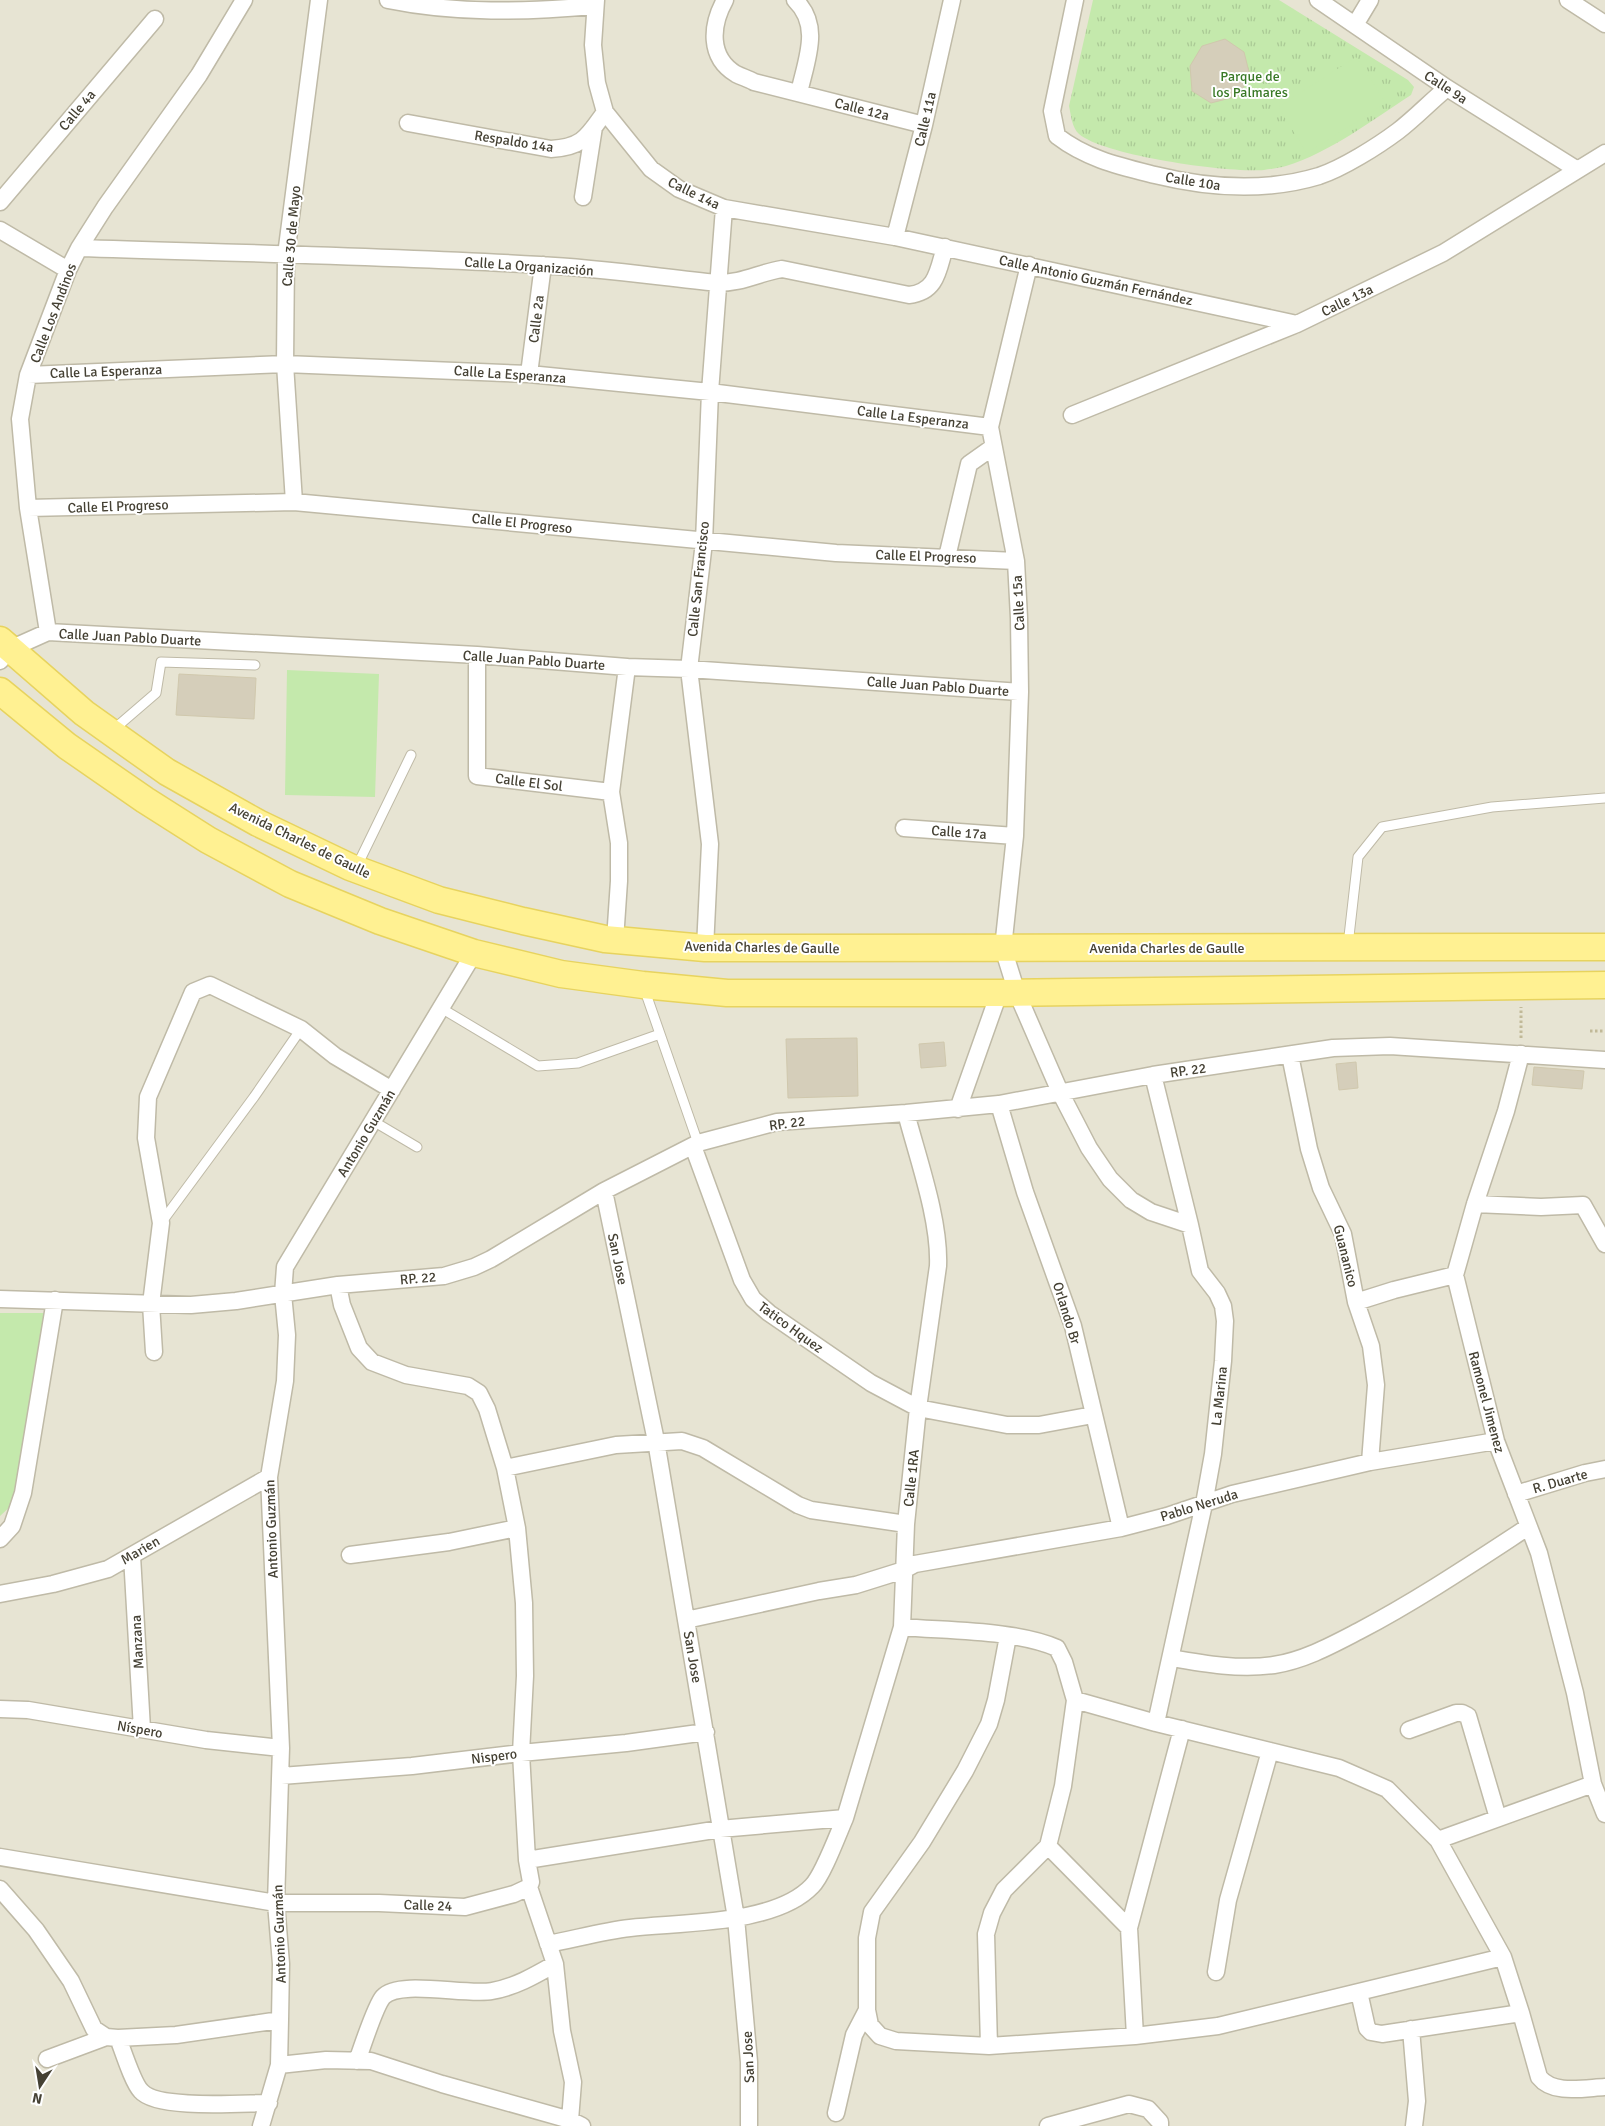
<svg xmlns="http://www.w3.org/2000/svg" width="1605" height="2126" font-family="Signika,sans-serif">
  <defs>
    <pattern id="park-tufts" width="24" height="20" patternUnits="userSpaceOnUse" patternTransform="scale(1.25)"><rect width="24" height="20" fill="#c4e9ac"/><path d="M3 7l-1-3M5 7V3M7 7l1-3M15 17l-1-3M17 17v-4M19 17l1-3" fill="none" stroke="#aac995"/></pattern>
  </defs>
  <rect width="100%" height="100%" fill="#f3f1e5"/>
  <!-- residential -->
  <path fill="#e7e4d3" d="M0 0H1605V2126H0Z"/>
  <!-- park -->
  <path fill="url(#park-tufts)" d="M1093 0H1279L1408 80 1414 87 1411 95C1372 120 1331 152 1286 166 1279 168 1271 169 1264 170 1229 173 1105 156 1079 134 1072 128 1071 115 1069 106Z"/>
  <!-- pitch -->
  <path fill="#c4e9ac" d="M1356 57 1386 103 1307 153 1278 107Z
    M287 670 379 674 375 797 285 795Z
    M0 1313H44L14 1503 0 1516Z"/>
  <!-- building -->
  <path fill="#d5ceba" stroke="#d0c8ad" d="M1225 39 1244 52 1250 76 1238 96 1211 103 1192 91 1190 66 1202 46Z
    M179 674 256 678 254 719 176 715Z
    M857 1038 858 1096 788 1098 786 1039Z
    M944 1042 946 1066 921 1068 919 1044Z
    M1356 1062 1358 1088 1339 1090 1336 1064Z
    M1534 1067 1584 1071 1582 1089 1532 1085Z"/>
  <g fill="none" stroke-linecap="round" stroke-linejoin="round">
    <defs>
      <path id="lane" d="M113 730 156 693 161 662 255 665
        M357 866 411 755
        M1348 945 1358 857 1382 827 1492 807 1605 798
        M644 988 698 1143
        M441 1008 538 1066 578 1063 660 1034
        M373 1121 417 1147
        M161 1223 254 1097 301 1029"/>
      <path id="street" d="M388 0C456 14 526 12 594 6
        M596 0 593 45 597 83 605 112 651 169 679 189 724 208 895 237 1297 324
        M725 0C711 25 708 57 736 74 742 77 749 79 754 82L924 125
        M795 0C822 26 806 60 799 93
        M1075 0 1052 111 1057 136C1087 159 1119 166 1155 175 1208 188 1266 192 1319 176 1343 168 1378 146 1398 131 1415 118 1430 102 1447 88
        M1318 0 1447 88 1576 169
        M1568 0 1605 24
        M1355 25 1370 0
        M408 123 551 149C583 147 587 137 605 112
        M583 197 594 127
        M0 202 155 19
        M0 230 68 270
        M895 237 924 125 952 0
        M79 248C233 253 387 256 540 265 599 268 659 277 717 283 743 283 758 273 782 269L909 295C937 292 938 270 945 247
        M1029 265 990 427 1016 561 1019 618 1020 692 1015 836 1003 948 1017 993 1060 1092 1089 1148 1110 1179 1131 1200 1151 1212 1190 1225
        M529 374 543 265
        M28 375 285 364 529 374 710 392 990 427
        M1072 415 1297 324 1443 253 1605 153
        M294 502 285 364 286 255 319 0
        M28 508 294 502 836 553 1016 561
        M947 557 969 464 993 447
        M48 632 477 655 627 667 689 669 1020 692
        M477 655V776L611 792
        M0 661 10 649 48 632 28 508 20 419 28 375 68 270 79 248 105 207 199 75 244 0
        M904 828 1015 836
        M615 940 619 881V843L611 792 627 667
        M705 948 710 844 689 669 704 542 710 392 724 208
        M1521 1054 1506 1111 1475 1204 1455 1275 1496 1441 1539 1553 1575 1693 1593 1784 1605 1814
        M1290 1055 1309 1149 1321 1188 1343 1234 1356 1302 1371 1346 1376 1385 1370 1462
        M1153 1075 1190 1225 1200 1271 1217 1293 1223 1306 1225 1321 1223 1361 1213 1454 1204 1504 1156 1723
        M999 1104 1025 1192 1073 1326 1121 1528
        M958 1109 999 993
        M693 1146 742 1280 753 1299 769 1313 871 1383 918 1408 1007 1425H1039L1093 1415
        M604 1191 656 1441 736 1918 749 2062V2126
        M1475 1204 1541 1207 1583 1205 1605 1244
        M0 1299 191 1305 236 1301 338 1285 444 1276 474 1267 491 1259 604 1191 698 1143 777 1122 906 1113 999 1104 1153 1075 1333 1048 1390 1046 1605 1060
        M1356 1302 1394 1290 1455 1275
        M154 1352 151 1304 161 1223 146 1138 148 1097 193 992 210 985 301 1029 335 1056 392 1090
        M505 1468 616 1445 682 1441 703 1448 798 1505 811 1510 906 1524
        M1516 1494 1585 1473 1605 1469
        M0 1539 12 1526 23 1493 55 1300
        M350 1555 449 1542 517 1528
        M132 1556 142 1729
        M0 1594 53 1584 108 1569 269 1477
        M686 1620 819 1591 856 1585 904 1570 915 1564 1121 1528 1167 1516 1232 1494 1370 1462 1496 1441
        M902 1627C947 1631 1017 1630 1057 1648L1064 1662 1075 1700 1063 1786 1048 1846 1129 1928
        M1008 1636 996 1700 989 1724 965 1771 922 1842 872 1912 867 1938V2010L870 2025 880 2036 896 2041 989 2046 1135 2036 1218 2026 1503 1957
        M1172 1658C1205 1664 1240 1670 1274 1665 1305 1660 1332 1645 1359 1631 1418 1600 1473 1563 1528 1527
        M1075 1700 1156 1723 1339 1768 1387 1789 1438 1840 1503 1957 1521 2013 1539 2077C1553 2095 1584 2088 1605 2087
        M0 1709 28 1710 206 1740 281 1748
        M1409 1730 1456 1713H1462L1468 1716 1498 1818
        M281 1776 412 1766 521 1753 626 1743 706 1732
        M1438 1840 1593 1784
        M0 1857 276 1903H379L465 1907 514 1894 529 1887 531 1882 527 1860 521 1753 525 1676 524 1603 517 1528 505 1468 487 1409 479 1393 468 1386 406 1375 372 1362 359 1348 342 1305 338 1285
        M527 1860 720 1829 845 1818 902 1627 906 1524 918 1408 938 1266C940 1220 918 1159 906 1113
        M529 1887 555 1964 562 2031 573 2082 570 2120
        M0 1889 36 1930 71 1981 94 2029 106 2037 118 2038 176 2035 280 2020
        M548 1944C575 1939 603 1931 630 1928 682 1922 775 1925 812 1886 823 1875 838 1834 845 1818
        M1216 1972 1228 1900 1270 1751
        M1359 1992 1367 2028 1371 2032 1382 2034 1521 2013
        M1411 2029 1417 2101 1414 2126
        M1135 2036 1129 1928 1182 1729
        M118 2038C123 2051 133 2083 141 2091 157 2110 243 2103 269 2103
        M989 2046 986 1934 992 1913 1004 1890 1048 1846
        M47 2059 106 2037
        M357 2061C362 2048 375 2006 383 1997 399 1979 466 1996 492 1991 515 1987 534 1976 555 1964
        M279 2065 326 2060 371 2061 442 2084 570 2120 582 2126
        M836 2113 854 2035 867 2010
        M261 2126 279 2065 280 2020 281 1964 276 1903 281 1748 269 1477 285 1381 287 1335 283 1294 285 1267 474 953
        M1048 2126 1129 2104 1148 2109 1160 2122V2126"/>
      <path id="primary" d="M0 640 84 713 167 772 258 823 350 867 439 900 523 921 605 939 705 948 1605 947
        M0 691 67 746 145 800 208 840 290 884 380 921 474 953 561 974 643 985 727 993H999L1605 985"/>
    </defs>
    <!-- lane casing -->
    <use href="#lane" stroke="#bfbaa7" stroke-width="11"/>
    <!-- street casing -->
    <use href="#street" stroke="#bfbaa7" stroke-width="19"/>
    <!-- primary casing -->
    <use href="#primary" stroke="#e7d35f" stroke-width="29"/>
    <!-- path -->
    <path stroke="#c1b998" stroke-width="3" stroke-dasharray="2.5 2.5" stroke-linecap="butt" d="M1590 1031H1605
      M1521 1038V1007"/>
    <!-- lane -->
    <use href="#lane" stroke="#fff" stroke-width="9"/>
    <!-- street -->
    <use href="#street" stroke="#fff" stroke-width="16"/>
    <!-- primary -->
    <use href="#primary" stroke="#fff192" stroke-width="26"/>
  </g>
  <g text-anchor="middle" stroke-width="4" stroke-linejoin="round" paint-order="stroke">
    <!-- park labels -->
    <g font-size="14" fill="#397926" stroke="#fff">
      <text x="1250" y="81">Parque de<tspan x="1250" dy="16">los Palmares</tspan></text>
    </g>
    <!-- street labels -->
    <g font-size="14" fill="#454134" stroke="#fff">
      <text transform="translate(1446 87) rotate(33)" y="5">Calle 9a</text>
      <text transform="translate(862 109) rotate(14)" y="5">Calle 12a</text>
      <text transform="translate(77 110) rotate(-50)" y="5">Calle 4a</text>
      <text transform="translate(925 119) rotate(-77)" y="5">Calle 11a</text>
      <text transform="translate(514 141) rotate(9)" y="5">Respaldo 14a</text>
      <text transform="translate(1193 181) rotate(9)" y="5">Calle 10a</text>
      <text transform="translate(694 193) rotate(26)" y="5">Calle 14a</text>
      <text transform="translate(291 236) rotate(-85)" y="5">Calle 30 de Mayo</text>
      <text transform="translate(529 266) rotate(4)" y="5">Calle La Organización</text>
      <text transform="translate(1096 280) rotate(12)" y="5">Calle Antonio Guzmán Fernández</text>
      <text transform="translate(1347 300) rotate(-26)" y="5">Calle 13a</text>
      <text transform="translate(53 313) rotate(-69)" y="5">Calle Los Andinos</text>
      <text transform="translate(536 319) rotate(-83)" y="5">Calle 2a</text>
      <text transform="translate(106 371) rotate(-2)" y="5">Calle La Esperanza</text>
      <text transform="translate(510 374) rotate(4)" y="5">Calle La Esperanza</text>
      <text transform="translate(913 417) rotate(7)" y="5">Calle La Esperanza</text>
      <text transform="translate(118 506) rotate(-2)" y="5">Calle El Progreso</text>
      <text transform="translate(522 523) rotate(6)" y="5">Calle El Progreso</text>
      <text transform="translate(926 556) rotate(2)" y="5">Calle El Progreso</text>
      <text transform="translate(698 579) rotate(-84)" y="5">Calle San Francisco</text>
      <text transform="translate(1018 603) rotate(-93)" y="5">Calle 15a</text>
      <text transform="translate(130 637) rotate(3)" y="5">Calle Juan Pablo Duarte</text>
      <text transform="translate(534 660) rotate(4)" y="5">Calle Juan Pablo Duarte</text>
      <text transform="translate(938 686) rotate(4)" y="5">Calle Juan Pablo Duarte</text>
      <text transform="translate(529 782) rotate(7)" y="5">Calle El Sol</text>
      <text transform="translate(959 832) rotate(4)" y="5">Calle 17a</text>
      <text transform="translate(300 840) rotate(26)" y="5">Avenida Charles de Gaulle</text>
      <text transform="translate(762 947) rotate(1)" y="5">Avenida Charles de Gaulle</text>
      <text x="1167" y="953">Avenida Charles de Gaulle</text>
      <text transform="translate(1188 1070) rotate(-8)" y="5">RP. 22</text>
      <text transform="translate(787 1123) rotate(-8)" y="5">RP. 22</text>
      <text transform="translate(366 1133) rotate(-59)" y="5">Antonio Guzmán</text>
      <text transform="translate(1346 1256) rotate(76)" y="5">Guananico</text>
      <text transform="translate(618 1259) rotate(78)" y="5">San Jose</text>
      <text transform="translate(418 1278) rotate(-5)" y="5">RP. 22</text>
      <text transform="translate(1067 1313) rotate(73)" y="5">Orlando Br</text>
      <text transform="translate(791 1327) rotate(36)" y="5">Tatico Hquez</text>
      <text transform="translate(1219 1396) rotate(-84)" y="5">La Marina</text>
      <text transform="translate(1487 1402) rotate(75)" y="5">Ramonel Jimenez</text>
      <text transform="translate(911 1478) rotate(-84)" y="5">Calle 1RA</text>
      <text transform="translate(1560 1481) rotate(-16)" y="5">R. Duarte</text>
      <text transform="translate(1199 1505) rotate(-17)" y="5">Pablo Neruda</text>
      <text transform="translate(271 1529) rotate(-92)" y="5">Antonio Guzmán</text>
      <text transform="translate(140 1550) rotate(-30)" y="5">Marien</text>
      <text transform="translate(137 1642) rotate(-93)" y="5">Manzana</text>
      <text transform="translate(693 1657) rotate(80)" y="5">San Jose</text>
      <text transform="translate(140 1729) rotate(10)" y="5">Níspero</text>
      <text transform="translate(494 1756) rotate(-7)" y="5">Nispero</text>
      <text transform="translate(428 1905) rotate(2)" y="5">Calle 24</text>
      <text transform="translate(279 1934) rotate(-92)" y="5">Antonio Guzmán</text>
      <text transform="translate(748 2057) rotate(-93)" y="5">San Jose</text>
    </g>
  </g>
  <!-- north arrow -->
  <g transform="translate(40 2086) rotate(192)" stroke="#ffffff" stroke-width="4" paint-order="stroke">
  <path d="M0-4L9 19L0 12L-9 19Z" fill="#454134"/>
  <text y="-8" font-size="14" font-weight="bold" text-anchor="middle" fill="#454134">N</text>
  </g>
</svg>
